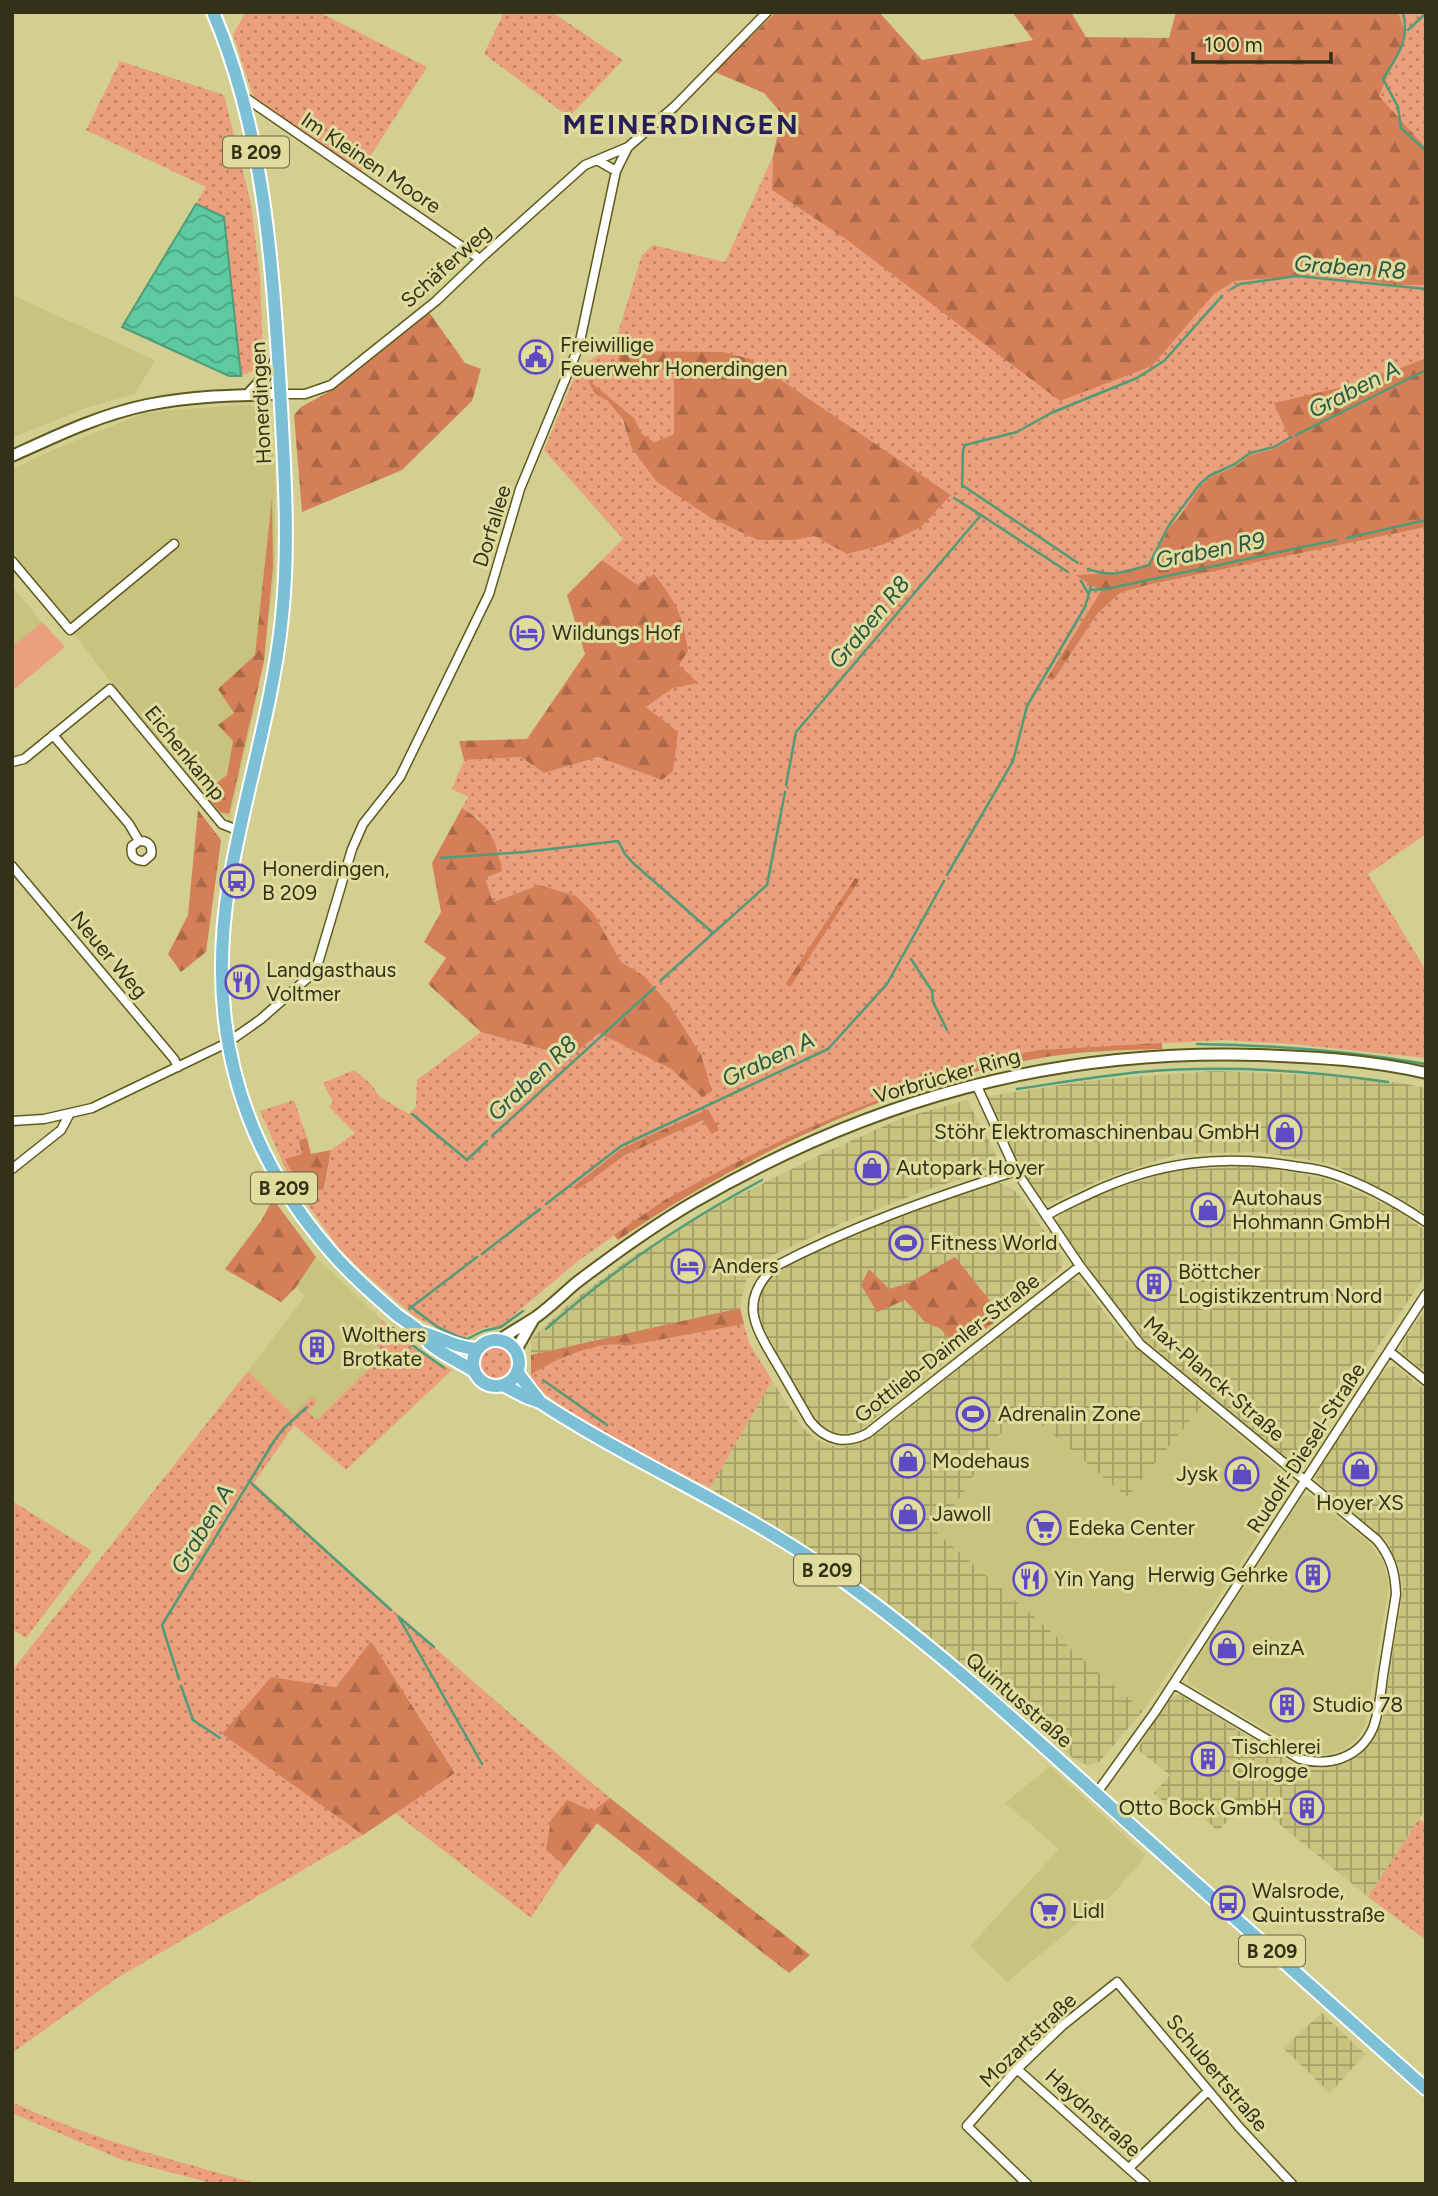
<svg xmlns="http://www.w3.org/2000/svg" width="1438" height="2196" font-family="Figtree,sans-serif">
  <defs>
    <pattern id="industrial-grid" width="8" height="8" patternUnits="userSpaceOnUse" patternTransform="scale(1.75)"><rect width="8" height="8" fill="#c8c47f"/><path d="M0 4h8M4 0v8" fill="none" stroke="#a3a067"/></pattern>
    <pattern id="grass-dots" width="8" height="8" patternUnits="userSpaceOnUse" patternTransform="scale(1.75)"><rect width="8" height="8" fill="#eb9f7c"/><path d="M2 2h.1M6 6h.1" fill="none" stroke="#bf8265" stroke-width="1.8" stroke-linecap="round"/></pattern>
    <pattern id="forest-firs" width="22" height="20" patternUnits="userSpaceOnUse" patternTransform="scale(1.75)"><rect width="22" height="20" fill="#d47f57"/><path d="M5 1l3.5 6h-7zM16 11l3.5 6h-7z" fill="#ad6947"/></pattern>
    <pattern id="water-waves" width="16" height="10" patternUnits="userSpaceOnUse" patternTransform="scale(1.75)"><rect width="16" height="10" fill="#5dcaa0"/><path d="M0 5q4-4 8 0t8 0" fill="none" stroke="#4da582"/></pattern>
  </defs>
  <rect width="100%" height="100%" fill="#d2cf91"/>
  <!-- built -->
  <path fill="#c8c47f" d="M12 295 155 360 135 394 83 409 12 438Z
    M251 405 264 416 271 435 275 466V575L257 697 230 818 216 811 128 704 74 634 67 619 12 551V469L69 443 142 414 182 409Z
    M12 586 42 622 12 647Z
    M316 1257 382 1320 372 1334 383 1356 317 1420 308 1411 312 1397 293 1415 248 1371 305 1296 296 1287Z
    M1203 1405 1292 1481 1290 1488 1143 1711 937 1533 999 1435 1028 1412 1127 1497Z
    M1309 1495 1369 1543 1384 1564 1389 1585 1365 1726 1356 1739 1345 1749 1325 1755 1303 1751 1189 1684 1188 1678V1672L1302 1497Z
    M1050 1766 1146 1856 1112 1895 1007 1982 970 1946 1059 1849 1005 1803Z"/>
  <!-- industrial -->
  <path fill="url(#industrial-grid)" d="M1214 1071 1315 1075 1401 1083 1426 1088V1214L1398 1197 1332 1164 1259 1152 1177 1154 1102 1179 1051 1203 1036 1196 986 1104 988 1096 1093 1080Z
    M967 1100 996 1155 988 1170 924 1191 842 1223 765 1259 746 1280 740 1308 531 1355V1339L572 1301 634 1255 731 1199 824 1153 902 1118Z
    M1257 1166 1327 1179 1393 1208 1426 1231V1274L1302 1462 1293 1464 1142 1337 1127 1321 1057 1224 1060 1212 1107 1191 1177 1170Z
    M1000 1183 1012 1188 1018 1194 1063 1258 1061 1269 858 1432 838 1434 822 1427 809 1415 763 1339 753 1306 760 1284 775 1269 846 1234 985 1185Z
    M1069 1280 1081 1282 1125 1339 1203 1405 1127 1497 1027 1412 999 1435 937 1533 1143 1711 1099 1762 1087 1765 1074 1759 890 1605 819 1556 710 1488 772 1380 800 1425 815 1439 838 1448 860 1443 881 1431Z
    M1426 1309V1373L1402 1353 1403 1341Z
    M1396 1366 1426 1391V1808L1368 1897 1249 1799 1218 1831 1190 1806 1180 1817 1154 1793 1170 1775 1137 1749 1170 1698 1179 1694 1298 1767 1322 1770 1346 1763 1359 1756 1370 1744 1382 1721 1403 1589 1398 1565 1387 1542 1317 1482 1315 1473 1385 1368Z
    M1322 2013 1365 2054 1330 2093 1283 2048Z"/>
  <!-- grass -->
  <path fill="url(#grass-dots)" fill-rule="evenodd" d="M246 12H319L427 67 359 174 253 96 233 34Z
    M504 12H552L623 60 569 117 484 54Z
    M1398 12H1426V148L1379 96 1406 34Z
    M120 61 224 95 251 204 260 277 263 358 257 369 241 376 224 218 196 204 206 187 86 130Z
    M773 156 772 190 847 240 985 343 1152 366 1214 294 1235 281 1332 274 1394 285H1426V358L1364 382 1275 404 1290 440 1273 449 1250 455 1236 466 1211 477 1170 526 1151 563 1114 573 1076 575 1102 590 1047 677 1053 681 1097 614 1120 593 1147 585 1426 527V834L1368 874 1426 971V1058L1292 1044 1224 1040 1038 1050 956 1068 803 1130 666 1199 578 1261 501 1326 484 1328 463 1338 454 1337 414 1316 364 1273 338 1247 291 1181 260 1111 294 1100 307 1138 299 1141 302 1154 286 1159 325 1189 331 1150 355 1133 329 1107 333 1102 323 1083 354 1070 371 1084 380 1097 409 1114 416 1107 417 1080 481 1032 571 1057 599 1033 671 1069 702 1097 701 1055 669 1004 644 976 621 962 594 914 539 885 493 902 485 878 480 819 462 808 468 797 452 789 464 760 521 757 544 773 598 757 662 780 646 707 673 688 679 665 638 585 602 560 623 539 544 450 578 369 598 355 618 351 614 346 615 342 642 255 653 245 725 262ZM724 352 750 359 951 495 815 536 794 540 631 448C626 430 622 413 608 401 597 392 595 394 588 381L634 418 642 434 654 442 674 434V375L657 367 618 361Z
    M382 1320 432 1359 452 1370 346 1470 294 1425 254 1483C370 1591 488 1697 610 1798L546 1850 565 1866 531 1918 395 1813 455 1772 371 1641 336 1687 271 1677 222 1734 363 1835 117 1978 12 2053V1671L248 1371 293 1415 312 1397 317 1402 308 1411 317 1420 382 1356 372 1334Z
    M744 1324 749 1343 772 1380 710 1488C653 1458 576 1426 531 1381V1375C553 1360 600 1339 626 1346Z
    M478 1363a18 18 0 1 1 36 0a18 18 0 1 1-36 0Z
    M12 1501 92 1551 26 1638 12 1629Z
    M1419 1819 1426 1824V1940L1368 1897Z
    M12 2102C91 2139 176 2161 259 2184H215L120 2159 12 2113Z"/>
  <!-- forest -->
  <path fill="url(#forest-firs)" d="M776 12H879L922 60 1033 40 1012 12H1071L1086 37 1169 38 1176 12H1398L1406 34 1379 96 1426 148V285H1394L1332 274 1235 281 1214 294 1152 366 1060 401 847 240 772 190 773 156 782 114 764 93 715 72Z
    M429 312 465 363 481 369 472 401 402 470 302 512 294 415 301 407 334 389 384 340Z
    M619 351 724 352 750 359 951 495 921 527 885 544 847 554 815 536 794 540H758L711 518 656 481 631 447 623 420 608 401 595 394 587 379 634 418 642 434 654 442 674 434V375L657 367 618 361Z
    M1426 358V527L1147 585 1120 593 1097 614 1053 681 1047 678 1101 591 1075 575 1114 573 1151 563 1170 526 1179 517 1201 486 1211 477 1236 466 1250 455 1273 449 1290 440 1274 403 1364 382Z
    M272 498 273 566 264 661 229 814 220 812 204 793 227 775 233 741 218 725 234 713 218 689 255 655Z
    M602 560 638 585 654 574C677 604 682 613 688 651L679 665 698 683 673 688 646 707 678 732 673 771 662 780 598 757 544 773 521 757 464 760 459 741 527 739 585 654 567 595Z
    M462 808C490 825 496 840 502 871L485 878 493 902 539 885 576 896 594 914 621 962 644 976 669 1004 701 1055 712 1091 702 1097 671 1069 599 1033 571 1057 481 1032 428 984 446 958 424 942 441 912 432 863Z
    M198 810 221 840 206 952 181 972 168 954 188 915Z
    M855 878 860 879 790 987 786 983Z
    M1162 1043V1049C1120 1050 1077 1051 1035 1059 892 1083 738 1159 618 1240L614 1235 666 1199 735 1163 803 1130 956 1068 1038 1050Z
    M708 1109 719 1130 712 1134 703 1120 625 1155 577 1190 573 1187 621 1149Z
    M307 1138 311 1154 331 1150 324 1189 315 1191 290 1169 285 1159 302 1154 299 1140Z
    M273 1199 316 1257 296 1287 281 1302 225 1269 261 1221Z
    M955 1257 1002 1316 958 1350 941 1329 925 1322 905 1300 877 1312 861 1285 869 1269 889 1289 909 1283Z
    M740 1308 744 1324 626 1346C600 1339 553 1360 531 1375V1355Z
    M371 1641 455 1773 363 1835 222 1734 271 1677 336 1687Z
    M610 1798 810 1955 789 1973 597 1823 565 1866 546 1850 551 1820 567 1800 593 1811Z"/>
  <!-- park -->
  <path fill="#eb9f7c" d="M42 622 65 647 12 691V647Z"/>
  <!-- water -->
  <path fill="url(#water-waves)" stroke="#509c78" stroke-width="2" d="M196 204 224 217 241 376H229L122 327Z"/>
  <g fill="none" stroke-linecap="round" stroke-linejoin="round">
    <!-- stream -->
    <path stroke="#509c78" stroke-width="2.5" d="M1403 12C1410 42 1398 54 1383 79L1398 107 1401 128 1426 151
      M1408 30 1426 13
      M1231 289 1240 284 1297 276 1426 289
      M1296 435 1426 370
      M962 485 1078 563
      M962 487 963 450 965 445 1017 432 1051 413 1137 378 1164 361 1222 296
      M981 515 1068 572
      M1347 538 1426 520
      M1088 569C1113 578 1124 572 1149 565L1169 525 1199 485 1209 476 1235 464 1250 453 1274 447 1291 437
      M1081 581 1088 593
      M1090 590 1106 589 1336 540
      M786 785 796 732 981 515 954 498
      M441 858 525 852 618 841 625 854 633 863 713 933
      M947 875 1013 761 1027 706 1085 607 1091 586
      M911 959 932 991 933 1002 947 1030
      M660 981 767 885 785 792
      M1197 1044C1274 1045 1349 1051 1426 1064
      M1017 1089C1058 1083 1099 1076 1140 1072 1223 1065 1306 1070 1388 1082
      M412 1114 467 1160 487 1141
      M492 1136 655 987
      M546 1204 621 1146 828 1049 887 984 944 881
      M482 1254 540 1209
      M411 1307 439 1328 459 1337 467 1339 483 1331 501 1327 523 1311
      M409 1309 477 1257
      M546 1329C612 1270 684 1222 762 1180
      M391 1330 443 1367
      M377 1344 393 1328
      M543 1380 607 1425
      M250 1482 391 1610
      M398 1616 482 1764
      M399 1617 434 1647
      M179 1679 162 1625 274 1441 283 1429 307 1407
      M181 1686 193 1720 220 1738"/>
    <defs>
      <path id="street" d="M243 96 480 259
        M597 160 616 171
        M280 394H305L331 385 436 301 480 259 585 165 628 147
        M12 561 70 630 174 544
        M53 735 129 824 139 841C148 840 153 846 151 855L144 861C135 861 130 856 132 846L139 841
        M12 762 24 759 110 689 222 824 240 831
        M12 866 174 1059 178 1067
        M976 1084 1016 1171 1080 1266 1140 1344 1377 1540C1391 1557 1395 1572 1396 1594 1392 1619 1388 1644 1384 1669 1381 1688 1380 1710 1373 1728 1360 1758 1329 1767 1300 1759L1174 1684
        M12 1121 44 1119 92 1108 227 1043 261 1019 311 975 318 963 352 849 363 824 400 777 489 594 520 489 579 346 616 171 628 147 675 106 767 12
        M12 1169 61 1130 69 1115
        M1016 1171C933 1198 852 1226 774 1267 738 1302 755 1327 777 1364 788 1383 799 1402 810 1421 826 1441 846 1445 868 1433L1080 1266
        M1046 1216C1060 1207 1075 1201 1089 1194 1157 1162 1220 1154 1293 1166 1305 1168 1319 1169 1330 1173 1365 1184 1396 1202 1426 1222
        M1389 1351 1426 1381
        M1096 1794 1155 1712 1426 1294
        M1017 2069 1146 2184
        M1129 2168 1208 2091
        M1027 2184 967 2126 1017 2069 1062 2026 1117 1982 1239 2127 1292 2184"/>
      <path id="secondary" d="M248 395 270 371 278 358
        M12 456C56 436 99 415 147 405 191 396 236 395 280 394
        M500 1340C512 1331 524 1325 536 1317 550 1307 563 1294 576 1283 614 1254 653 1226 694 1202 872 1099 1052 1049 1258 1055 1314 1057 1371 1060 1426 1073
        M516 1350 533 1320"/>
      <path id="primary" d="M213 12C264 132 272 260 280 388 284 464 290 541 282 617 273 707 244 795 229 884 206 1023 239 1148 333 1254 352 1276 375 1296 397 1315 405 1321 414 1326 421 1333 424 1336 427 1341 430 1344 443 1355 460 1362 474 1371
        M421 1332C440 1337 456 1348 477 1349
        M473 1363a23 23 0 1 1 46 0a23 23 0 1 1-46 0Z
        M517 1372 540 1402
        M503 1385 526 1397 540 1402C638 1466 748 1511 842 1580 949 1657 1045 1748 1143 1836 1237 1921 1332 2004 1426 2089"/>
    </defs>
    <!-- street casing -->
    <use href="#street" stroke="#5e5a1e" stroke-width="11"/>
    <!-- secondary casing -->
    <use href="#secondary" stroke="#5e5a1e" stroke-width="14"/>
    <!-- primary casing -->
    <use href="#primary" stroke="#fff" stroke-width="16"/>
    <!-- street -->
    <use href="#street" stroke="#fff" stroke-width="8"/>
    <!-- secondary -->
    <use href="#secondary" stroke="#fff" stroke-width="10"/>
    <!-- primary -->
    <use href="#primary" stroke="#7cc0d6" stroke-width="12"/>
  </g>
  <!-- icons -->
  <defs>
    <symbol id="civic-ring" viewBox="-11 -11 22 22"><circle r="9.5" fill="#dfdc9e" stroke="#5e4ac3" stroke-width="1.5"/><path d="M-.6-6.5H3V-4.5H.6V-3L4-1V1h2V6H-6V1h2V-1L-.6-3ZM-1.2 2.5V6h2.4V2.5Z" fill="#5e4ac3"/></symbol>
    <symbol id="hotel-ring" viewBox="-11 -11 22 22"><circle r="9.5" fill="#dfdc9e" stroke="#5e4ac3" stroke-width="1.5"/><path d="M-6-4.5h1.5V1H6V5H4.5V3h-9V5H-6ZM-4 0a1.8 1.8 0 1 1 3.6 0ZM.5 0V-2.5h3Q6-2.5 6 0Z" fill="#5e4ac3"/></symbol>
    <symbol id="bus-ring" viewBox="-11 -11 22 22"><circle r="9.5" fill="#dfdc9e" stroke="#5e4ac3" stroke-width="1.5"/><path d="M-5-6H5V4H4V6H2V4H-2V6H-4V4H-5ZM-3.5-4V0h7V-4ZM-3.5 1.2v1.5H-2V1.2ZM2 1.2v1.5H3.5V1.2Z" fill="#5e4ac3"/></symbol>
    <symbol id="restaurant-ring" viewBox="-11 -11 22 22"><circle r="9.5" fill="#dfdc9e" stroke="#5e4ac3" stroke-width="1.5"/><path d="M-5-6h1v4h1v-4h1v4h1v-4h1v5L-1.5 .5V6h-2V.5L-5-1ZM5-6V6H3V1.5H1.5Q1.5-4 5-6Z" fill="#5e4ac3"/></symbol>
    <symbol id="shop-ring" viewBox="-11 -11 22 22"><circle r="9.5" fill="#dfdc9e" stroke="#5e4ac3" stroke-width="1.5"/><path d="M-5-2.5h2.3a2.7 3.5 0 0 1 5.4 0H5L5.5 6h-11ZM-1.5-2.5h3a1.5 2.3 0 0 0-3 0Z" fill="#5e4ac3"/></symbol>
    <symbol id="stadium-ring" viewBox="-11 -11 22 22"><circle r="9.5" fill="#dfdc9e" stroke="#5e4ac3" stroke-width="1.5"/><path d="M0-5a6.5 5 0 1 0 0 10a6.5 5 0 1 0 0-10ZM-3.5-1.8h7v3.6h-7Z" fill="#5e4ac3"/></symbol>
    <symbol id="building-ring" viewBox="-11 -11 22 22"><circle r="9.5" fill="#dfdc9e" stroke="#5e4ac3" stroke-width="1.5"/><path d="M-4-6H4V6H1V3H-1V6H-4ZM-2.5-4.3h1.7v1.8h-1.7ZM.8-4.3h1.7v1.8H.8ZM-2.5-1h1.7V.8h-1.7ZM.8-1h1.7V.8H.8Z" fill="#5e4ac3"/></symbol>
    <symbol id="supermarket-ring" viewBox="-11 -11 22 22"><circle r="9.5" fill="#dfdc9e" stroke="#5e4ac3" stroke-width="1.5"/><path d="M-6-5.5h2.5l.6 2H6L4.5 2H-2.5L-4.4-4H-6ZM-1.5 3.2a1.3 1.3 0 1 0 .1 0ZM3 3.2a1.3 1.3 0 1 0 .1 0Z" fill="#5e4ac3"/></symbol>
  </defs>
  <g fill-rule="evenodd">
    <use href="#civic-ring" x="517" y="338" width="38" height="38"/>
    <use href="#hotel-ring" x="508" y="614" width="38" height="38"/>
    <use href="#bus-ring" x="218" y="862" width="38" height="38"/>
    <use href="#restaurant-ring" x="223" y="963" width="38" height="38"/>
    <use href="#shop-ring" x="1266" y="1113" width="38" height="38"/>
    <use href="#shop-ring" x="853" y="1149" width="38" height="38"/>
    <use href="#shop-ring" x="1189" y="1191" width="38" height="38"/>
    <use href="#stadium-ring" x="887" y="1224" width="38" height="38"/>
    <use href="#hotel-ring" x="669" y="1247" width="38" height="38"/>
    <use href="#building-ring" x="1135" y="1265" width="38" height="38"/>
    <use href="#building-ring" x="298" y="1328" width="38" height="38"/>
    <use href="#stadium-ring" x="954" y="1395" width="38" height="38"/>
    <use href="#shop-ring" x="889" y="1442" width="38" height="38"/>
    <use href="#shop-ring" x="1341" y="1450" width="38" height="38"/>
    <use href="#shop-ring" x="1223" y="1455" width="38" height="38"/>
    <use href="#shop-ring" x="889" y="1495" width="38" height="38"/>
    <use href="#supermarket-ring" x="1025" y="1509" width="38" height="38"/>
    <use href="#building-ring" x="1294" y="1556" width="38" height="38"/>
    <use href="#restaurant-ring" x="1011" y="1560" width="38" height="38"/>
    <use href="#shop-ring" x="1208" y="1629" width="38" height="38"/>
    <use href="#building-ring" x="1268" y="1686" width="38" height="38"/>
    <use href="#building-ring" x="1189" y="1740" width="38" height="38"/>
    <use href="#building-ring" x="1288" y="1789" width="38" height="38"/>
    <use href="#bus-ring" x="1209" y="1884" width="38" height="38"/>
    <use href="#supermarket-ring" x="1029" y="1892" width="38" height="38"/>
  </g>
  <g text-anchor="middle" stroke-width="6" stroke-linejoin="round" paint-order="stroke">
    <!-- shield labels -->
    <g fill="#dfdc9e" stroke="#676541" stroke-width="2">
      <rect x="223" y="136.5" width="66" height="31" rx="5"/>
      <rect x="251" y="1172.5" width="66" height="31" rx="5"/>
      <rect x="794" y="1554.5" width="66" height="31" rx="5"/>
      <rect x="1239" y="1935.5" width="66" height="31" rx="5"/>
    </g>
    <g font-size="19" font-weight="bold" fill="#333219">
      <text x="256" y="159">B 209</text>
      <text x="284" y="1195">B 209</text>
      <text x="827" y="1577">B 209</text>
      <text x="1272" y="1958">B 209</text>
    </g>
    <!-- street labels -->
    <g font-size="21" fill="#333219" stroke="#dfdc9e">
      <text transform="translate(371 163) rotate(34)" y="7">Im Kleinen Moore</text>
      <text transform="translate(446 266) rotate(-42)" y="7">Schäferweg</text>
      <text transform="translate(261 403) rotate(-93)" y="7">Honerdingen</text>
      <text transform="translate(492 526) rotate(-73)" y="7">Dorfallee</text>
      <text transform="translate(185 753) rotate(51)" y="7">Eichenkamp</text>
      <text transform="translate(109 955) rotate(50)" y="7">Neuer Weg</text>
      <text transform="translate(947 1076) rotate(-16)" y="7">Vorbrücker Ring</text>
      <text transform="translate(947 1348) rotate(-38)" y="7">Gottlieb-Daimler-Straße</text>
      <text transform="translate(1214 1379) rotate(41)" y="7">Max-Planck-Straße</text>
      <text transform="translate(1306 1448) rotate(-57)" y="7">Rudolf-Diesel-Straße</text>
      <text transform="translate(1019 1700) rotate(41)" y="7">Quintusstraße</text>
      <text transform="translate(1028 2040) rotate(-44)" y="7">Mozartstraße</text>
      <text transform="translate(1217 2073) rotate(50)" y="7">Schubertstraße</text>
      <text transform="translate(1093 2113) rotate(42)" y="7">Haydnstraße</text>
    </g>
    <!-- poi labels -->
    <g font-size="21" fill="#333219" stroke="#dfdc9e" text-anchor="start">
      <text x="560" y="352">Freiwillige<tspan x="560" dy="24">Feuerwehr Honerdingen</tspan></text>
      <text x="552" y="640">Wildungs Hof</text>
      <text x="262" y="876">Honerdingen,<tspan x="262" dy="24">B 209</tspan></text>
      <text x="266" y="977">Landgasthaus<tspan x="266" dy="24">Voltmer</tspan></text>
      <text x="1260" y="1139" text-anchor="end">Stöhr Elektromaschinenbau GmbH</text>
      <text x="896" y="1175">Autopark Hoyer</text>
      <text x="1232" y="1205">Autohaus<tspan x="1232" dy="24">Hohmann GmbH</tspan></text>
      <text x="930" y="1250">Fitness World</text>
      <text x="712" y="1273">Anders</text>
      <text x="1178" y="1279">Böttcher<tspan x="1178" dy="24">Logistikzentrum Nord</tspan></text>
      <text x="342" y="1342">Wolthers<tspan x="342" dy="24">Brotkate</tspan></text>
      <text x="998" y="1421">Adrenalin Zone</text>
      <text x="932" y="1468">Modehaus</text>
      <text x="1218" y="1481" text-anchor="end">Jysk</text>
      <text x="1360" y="1510" text-anchor="middle">Hoyer XS</text>
      <text x="932" y="1521">Jawoll</text>
      <text x="1068" y="1535">Edeka Center</text>
      <text x="1288" y="1582" text-anchor="end">Herwig Gehrke</text>
      <text x="1054" y="1586">Yin Yang</text>
      <text x="1252" y="1655">einzA</text>
      <text x="1312" y="1712">Studio 78</text>
      <text x="1232" y="1754">Tischlerei<tspan x="1232" dy="24">Olrogge</tspan></text>
      <text x="1282" y="1815" text-anchor="end">Otto Bock GmbH</text>
      <text x="1252" y="1898">Walsrode,<tspan x="1252" dy="24">Quintusstraße</tspan></text>
      <text x="1072" y="1918">Lidl</text>
    </g>
    <!-- water labels -->
    <g font-size="23" font-style="italic" fill="#2a5745" stroke="#dfdc9e">
      <text transform="translate(1350 267) rotate(4)" y="8">Graben R8</text>
      <text transform="translate(1354 389) rotate(-27)" y="8">Graben A</text>
      <text transform="translate(1210 550) rotate(-11)" y="8">Graben R9</text>
      <text transform="translate(869 622) rotate(-50)" y="8">Graben R8</text>
      <text transform="translate(768 1059) rotate(-25)" y="8">Graben A</text>
      <text transform="translate(532 1078) rotate(-43)" y="8">Graben R8</text>
      <text transform="translate(202 1529) rotate(-59)" y="8">Graben A</text>
    </g>
    <!-- district labels -->
    <g font-size="28" font-weight="bold" letter-spacing="2" fill="#281f59" stroke="#dfdc9e">
      <text x="681" y="134">MEINERDINGEN</text>
    </g>
  </g>
  <!-- border -->
  <rect width="1438" height="2196" fill="none" stroke="#333219" stroke-width="28"/>
  <!-- scale -->
  <path d="M1193 52v10h138v-10" fill="none" stroke="#333219" stroke-width="3.5"/>
  <text x="1204" y="52" font-size="21" fill="#333219" stroke="#dfdc9e" stroke-width="5" paint-order="stroke">100 m</text>
</svg>
